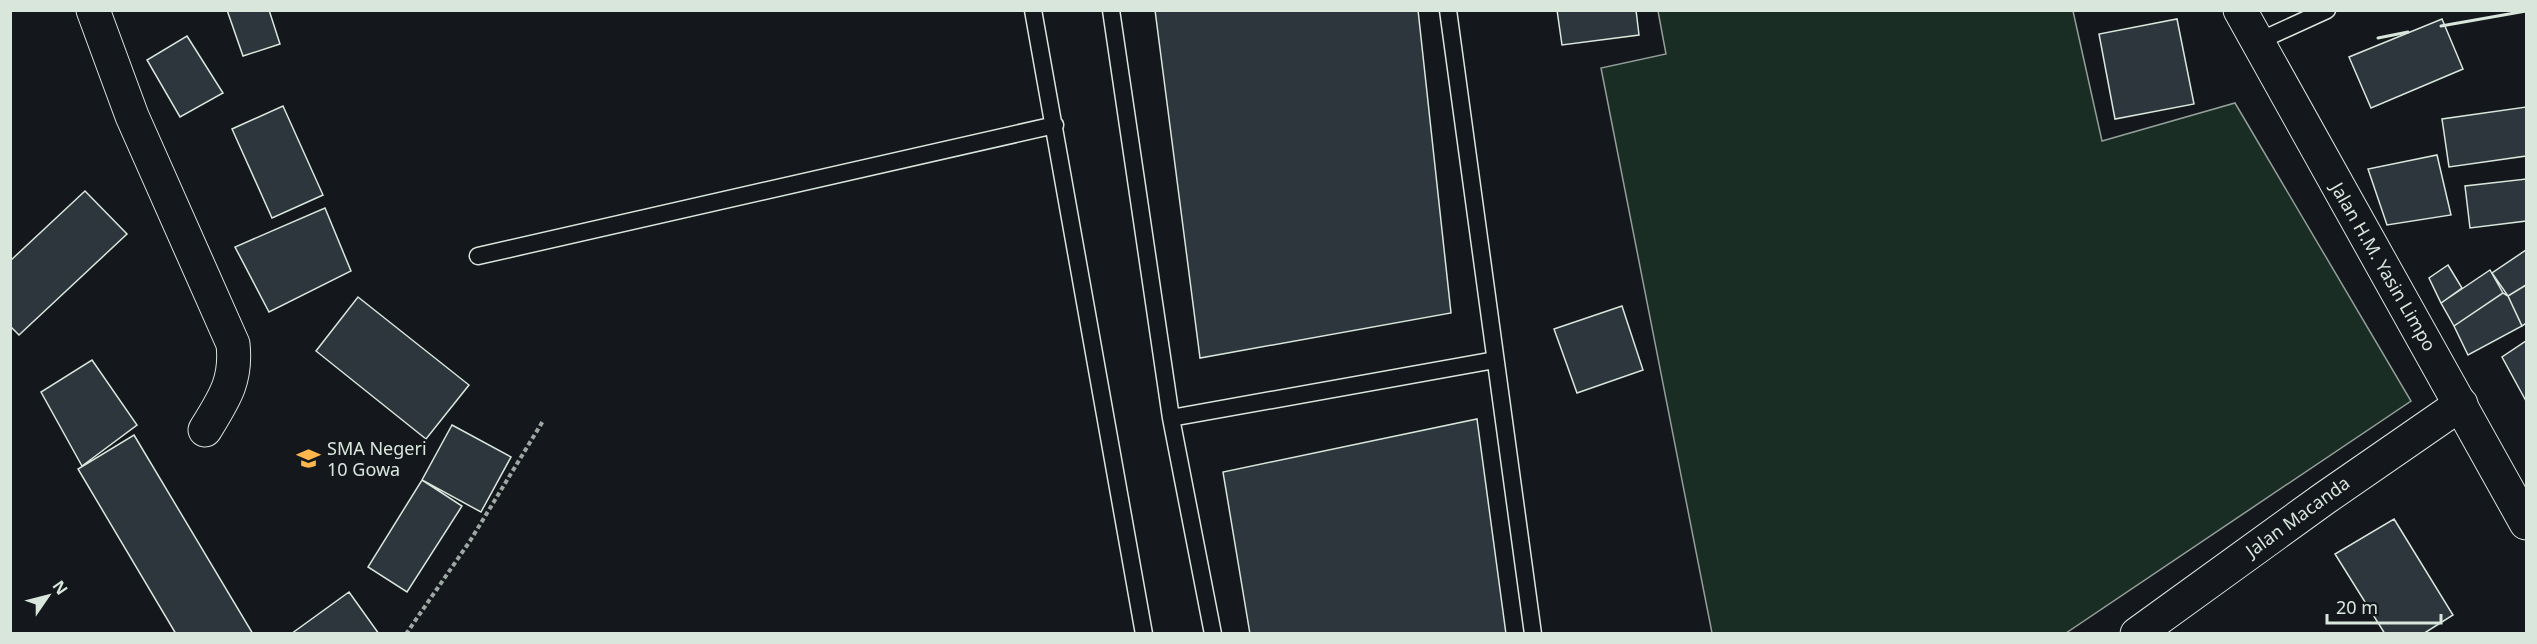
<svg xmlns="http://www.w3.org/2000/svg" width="2537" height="644" font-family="'Noto Sans',sans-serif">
  <rect width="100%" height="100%" fill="#14181c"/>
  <!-- green -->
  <path fill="#1a2d24" stroke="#939e99" stroke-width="1.5" d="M1658 11H2073L2102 141 2235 103 2411 401 2066 633H1712L1601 68 1666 54Z"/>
  <!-- building -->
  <path fill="#2c363c" stroke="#d8e6dc" stroke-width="1.5" d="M227 10H269L280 44 243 56Z
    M1155 10H1418L1451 313 1200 358Z
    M1557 10H1636L1639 35 1562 45Z
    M2177 19 2194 104 2115 119 2099 34Z
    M2442 19 2463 69 2371 108 2349 57Z
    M187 36 223 93 180 117 147 60Z
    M283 106 323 195 272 218 232 129Z
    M2526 107V156L2449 167 2442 119Z
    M2437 155 2451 215 2387 225 2368 169Z
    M2526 179V221L2470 228 2465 186Z
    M85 191 127 234 19 335 10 326V261Z
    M325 208 351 271 269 312 235 247Z
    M2526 250V285L2508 296 2492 273Z
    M2448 265 2462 288 2441 303 2429 278Z
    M2490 270 2503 293 2454 326 2441 303Z
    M2526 285V323L2522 326 2508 296Z
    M2503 293 2508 296 2522 326 2468 355 2454 326Z
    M358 297 469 385 426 439 316 351Z
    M1622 306 1643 370 1577 393 1554 329Z
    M2526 341V401L2502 357Z
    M92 360 137 425 82 466 41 392Z
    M1477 419 1506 634H1250L1223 472Z
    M452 425 511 457 481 512 422 480Z
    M134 435 253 634H176L78 469Z
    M422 480 462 506 407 592 368 567Z
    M2394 519 2453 615 2423 634H2385L2335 554Z
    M349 592 379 634H291Z"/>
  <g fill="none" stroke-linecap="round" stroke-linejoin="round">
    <defs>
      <path id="service" d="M1033 10 1144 634
        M1111 10 1171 418 1213 634
        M1448 10 1533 634
        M2257 42 2327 10
        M478 256 1055 125
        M1171 418 1495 360"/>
      <path id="minor" d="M93 10 132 116 233 344C237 381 224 399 205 430"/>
      <path id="tertiary" d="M2137 634 2325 498 2461 404"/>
      <path id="primary" d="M2240 10 2526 523"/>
    </defs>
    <!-- service casing -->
    <use href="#service" stroke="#d8e6dc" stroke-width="19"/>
    <!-- minor casing -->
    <use href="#minor" stroke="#d8e6dc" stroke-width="35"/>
    <!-- tertiary casing -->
    <use href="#tertiary" stroke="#d8e6dc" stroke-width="35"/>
    <!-- primary casing -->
    <use href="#primary" stroke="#d8e6dc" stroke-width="35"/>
    <!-- path -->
    <path stroke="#9da8a2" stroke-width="4" stroke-dasharray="4.5 3" stroke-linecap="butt" d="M406 634 470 541 543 421"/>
    <!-- service -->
    <use href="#service" stroke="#14181c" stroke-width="16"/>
    <!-- minor -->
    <use href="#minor" stroke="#14181c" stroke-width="33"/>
    <!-- tertiary -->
    <use href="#tertiary" stroke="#14181c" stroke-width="33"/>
    <!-- primary -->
    <use href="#primary" stroke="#14181c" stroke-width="33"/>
    <!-- wall -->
    <path stroke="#d8e6dc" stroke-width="3" d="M2441 26 2526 11
      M2378 38 2408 32"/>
  </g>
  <!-- icons -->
  <defs>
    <symbol id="school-bare" viewBox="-9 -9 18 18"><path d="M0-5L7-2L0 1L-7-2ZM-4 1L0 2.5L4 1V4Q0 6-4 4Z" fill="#ffb74d" stroke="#14181c" stroke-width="2.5" paint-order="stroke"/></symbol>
  </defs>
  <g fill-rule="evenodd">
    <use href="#school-bare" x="292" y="442" width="33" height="33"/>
  </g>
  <g text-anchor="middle" stroke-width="4.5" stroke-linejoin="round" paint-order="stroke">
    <!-- street labels -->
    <g font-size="18" fill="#d8e6dc" stroke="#14181c">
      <text transform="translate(2383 267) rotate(60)" y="6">Jalan H.M. Yasin Limpo</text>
      <text transform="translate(2298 517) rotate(-36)" y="6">Jalan Macanda</text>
    </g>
    <!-- poi labels -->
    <g font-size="18" fill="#d8e6dc" stroke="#14181c" text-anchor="start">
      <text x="327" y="455">SMA Negeri<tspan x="327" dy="21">10 Gowa</tspan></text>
    </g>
  </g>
  <!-- border -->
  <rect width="2537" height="644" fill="none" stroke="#d8e6dc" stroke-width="24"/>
  <!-- north arrow -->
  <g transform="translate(48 596) rotate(55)" stroke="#14181c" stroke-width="4.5" paint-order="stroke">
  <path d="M0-4.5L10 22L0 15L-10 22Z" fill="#d8e6dc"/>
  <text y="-9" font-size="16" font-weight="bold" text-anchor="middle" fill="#d8e6dc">N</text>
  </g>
  <!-- scale -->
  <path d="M2327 614v9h114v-9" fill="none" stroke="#d8e6dc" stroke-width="3"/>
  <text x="2336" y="614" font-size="18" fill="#d8e6dc" stroke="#14181c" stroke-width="4.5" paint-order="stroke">20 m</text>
</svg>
